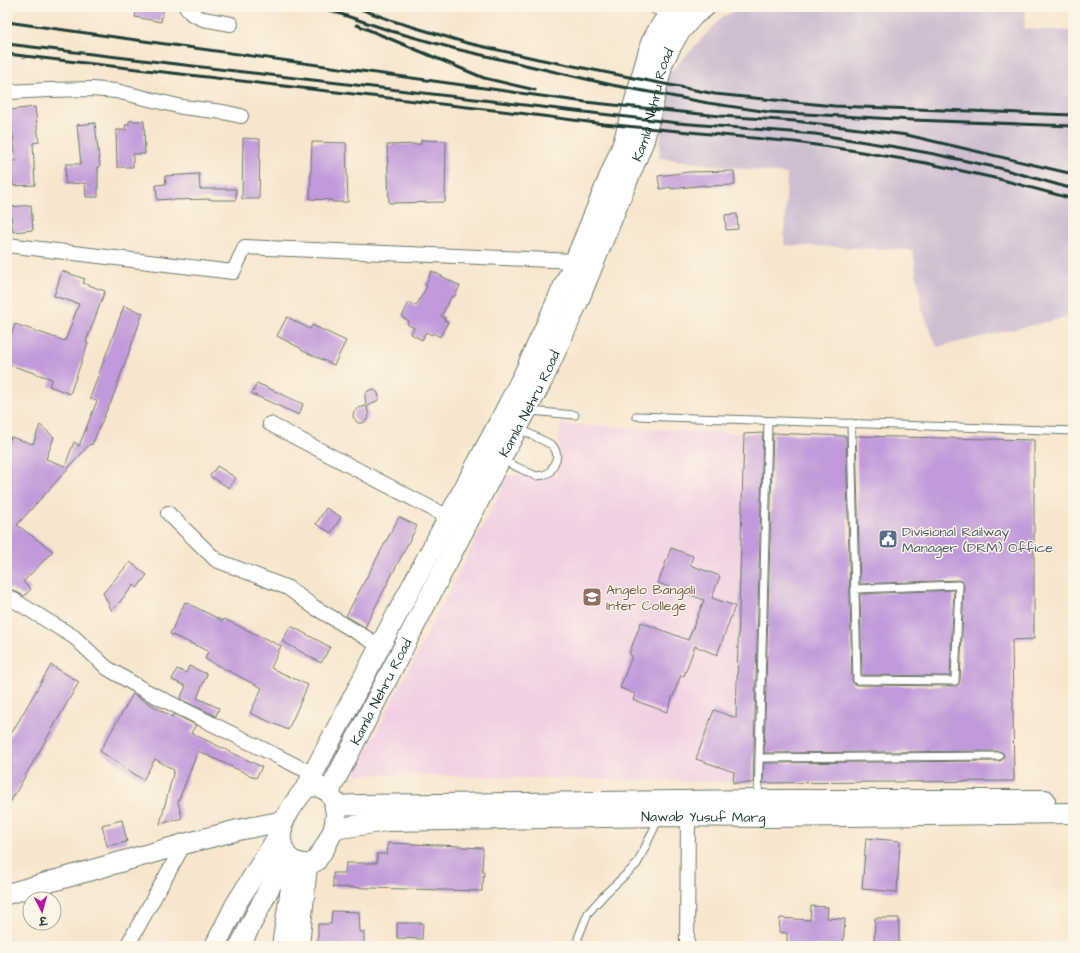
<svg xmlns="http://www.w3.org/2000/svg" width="1080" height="953" font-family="'Architects Daughter','Playpen Sans Deva',sans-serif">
  <rect width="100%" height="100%" fill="#fcf5e5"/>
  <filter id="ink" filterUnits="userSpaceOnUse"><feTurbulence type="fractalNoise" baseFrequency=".025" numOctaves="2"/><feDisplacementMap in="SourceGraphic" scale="8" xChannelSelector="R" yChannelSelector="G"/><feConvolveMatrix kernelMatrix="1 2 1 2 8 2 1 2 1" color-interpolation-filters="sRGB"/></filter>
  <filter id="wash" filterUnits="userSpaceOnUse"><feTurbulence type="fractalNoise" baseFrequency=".012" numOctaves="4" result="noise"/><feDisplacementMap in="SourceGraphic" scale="16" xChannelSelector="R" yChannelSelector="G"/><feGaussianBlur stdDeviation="0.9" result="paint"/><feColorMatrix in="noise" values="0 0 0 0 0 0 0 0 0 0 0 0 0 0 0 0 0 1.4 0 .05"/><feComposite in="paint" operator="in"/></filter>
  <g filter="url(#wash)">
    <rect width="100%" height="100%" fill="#f7e6ce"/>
    <!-- built -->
    <path fill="#f1d0e3" d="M560 424 744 434 732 782 355 774 509 475 557 476Z"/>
    <!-- industrial -->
    <path fill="#cebed1" d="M745 7H1026L1024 29 1073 31V316L937 347 922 309 913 250 784 245 787 174 659 158 665 78 723 16Z"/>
    <g id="blocks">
      <!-- building -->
      <path fill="#c09ada" d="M137 7H164L161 22 135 17Z
        M35 107 39 142 33 143 35 185 13 186 11 161H16L10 110Z
        M129 121H144L145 154H133V167H117L116 130H126L125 125H129Z
        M95 123 100 167H98V197H86L85 183 65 184 66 164H81L77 125Z
        M243 138 260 139 259 199H242Z
        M421 140 446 141 445 202 389 203 387 145 421 144Z
        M312 142 346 143 348 202H332V200L310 199Z
        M734 171 735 185 705 186V185L671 189V187L660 189 658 176 689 172Z
        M199 174 200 189H236V200H211V199L171 200V199L157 200 156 185 166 184 165 176Z
        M31 205 33 230 13 232 10 207Z
        M737 214 738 229 726 230 725 215Z
        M62 271 85 279 83 283 105 291 86 342 88 343 70 394 49 386 52 379 7 364V346L15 324 65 341 79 304 54 296Z
        M432 271 460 286 454 297 452 296 441 316 445 318 444 320 448 322 440 337 433 333 432 335 426 332 422 340 411 334 414 328 407 324 409 321 402 317 409 302 416 306 427 286 425 285Z
        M124 306 143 313 110 405H109L92 445 90 444 17 525 53 551 23 582 31 589 24 596 11 589 7 588V448L11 437 33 444 40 425 54 437 46 459 65 466 74 442 79 446 97 401 90 398Z
        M287 317 310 329 312 325 346 341 334 365 301 350 302 349 277 336Z
        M257 383 303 404 299 415 252 394Z
        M373 389 378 393 379 398 378 400 367 407 369 416 367 420 363 423H358L356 421 353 417 354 411 358 408 366 406 365 396V394L368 391Z
        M763 433 753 783H733L734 772 696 759 714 710 736 718 744 434Z
        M773 433 846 436 852 680 854 684 857 685 955 686 958 685 960 681 964 585 962 581 959 580 860 584 856 436 1034 440V639L1012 640 1014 781 763 783 764 763 999 761 1002 760 1004 756 1003 753 999 751 764 753Z
        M217 466 236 478 229 488 210 476Z
        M326 508 341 517 331 533 316 524Z
        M399 517 417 526 365 627 346 616Z
        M671 548 693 556 690 565 720 576 712 598 735 606 717 655 695 646 684 676 681 675 667 712 633 700 635 694 620 688 632 656 629 654 641 622 688 640 704 600 658 583Z
        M130 562 147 575 137 588 134 585 112 611 103 593Z
        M954 590 950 676 862 675 860 594Z
        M185 602 223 621 224 619 281 646 271 668 308 685 288 730 250 713 262 688 205 659 208 651 170 634Z
        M291 626 330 647 321 663 282 641Z
        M51 665 79 682 7 808V741Z
        M189 666 207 674 197 698 219 708 216 716 180 699 186 686 172 680 177 669 186 673Z
        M133 694 172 717 174 714 196 725 191 733 262 767 256 778 198 751 178 802 182 818 160 824 174 770 155 759 143 780 100 751Z
        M122 820 127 842 107 846 102 825Z
        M866 838 900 841 897 892 862 889Z
        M388 843 462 846V847L483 848 482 872H484L483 884H482V891L333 887V873H345L346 863H377V854H387Z
        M811 906 828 907 827 918 845 919 843 946H787V933L779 932 780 918 810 920Z
        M332 911 359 912 360 932H364V946H318V924H331Z
        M875 918H899V946H874Z
        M397 923H423L422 939 397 938Z"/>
    </g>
  </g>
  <g filter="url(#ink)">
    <use href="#blocks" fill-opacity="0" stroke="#6b786a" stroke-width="1"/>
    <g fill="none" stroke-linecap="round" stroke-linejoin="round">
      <defs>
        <path id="lane" d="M530 411 575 415
          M636 416C781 422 927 426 1073 431
          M851 423 857 680 955 681 959 585 855 589
          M502 460 536 476 544 475 550 472C555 462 561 455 552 445L518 428
          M759 758 999 756
          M758 799 768 422
          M578 946V938L588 913 606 893 637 864 659 818"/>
        <path id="street" d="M186 7 192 14 203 19 231 24
          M656 7 671 12
          M7 93 8 92 49 90 92 89 116 91 182 107 223 112 241 116
          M7 245 233 272 245 247 575 261
          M270 424 448 517
          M168 513 216 560 288 588 314 607 380 646
          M7 596 74 637 107 668 144 690 313 774
          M127 946 184 844
          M687 946 688 816"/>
        <g id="secondary">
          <path d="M318 786 329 792 334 801 336 814 334 829 325 847 316 861 307 865C303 864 299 863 295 862 280 855 278 834 284 820 290 809 299 796 307 787Z"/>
          <path d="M307 787 313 774 380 646 501 419 525 372 575 261 623 144 651 43C658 30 665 17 677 7"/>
          <path id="s1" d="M329 792 493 473 527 410 542 381 577 304 644 140 663 62 670 48 678 34 694 15 705 7"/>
          <path d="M335 806 359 805 758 800H1045"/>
          <path id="s2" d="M334 829 386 821 660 816 771 817 1073 813"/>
          <path d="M7 894 184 844 238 830 284 821"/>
          <path d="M215 946 236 904 282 830"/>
          <path d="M240 946 286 855"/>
          <path d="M282 946 295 862"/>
          <path d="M299 946 307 865"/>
        </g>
      </defs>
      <!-- lane casing -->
      <use href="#lane" stroke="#6b786a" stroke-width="9"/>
      <!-- street casing -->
      <use href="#street" stroke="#6b786a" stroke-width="16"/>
      <!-- secondary casing -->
      <use href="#secondary" stroke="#6b786a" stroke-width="22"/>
      <!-- lane -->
      <use href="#lane" stroke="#fff" stroke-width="7"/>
      <!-- street -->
      <use href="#street" stroke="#fff" stroke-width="14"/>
      <!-- secondary -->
      <use href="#secondary" stroke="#fff" stroke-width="20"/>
      <!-- rail -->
      <path stroke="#1f3d34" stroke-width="3" d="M320 7 391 31 456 49 612 85 708 103 769 112 913 120 1073 126
        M355 7 393 21 467 43 538 59 715 94 764 99 834 106 1073 115
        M7 22 585 102 720 116 795 121 907 135 1073 174
        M357 25 484 78 535 90
        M7 44 678 123 815 134 896 147 934 154 999 168 1073 189
        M7 54 519 113 604 124 795 142 850 150 926 163 999 179 1073 199"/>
    </g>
  </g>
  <!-- icons -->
  <defs>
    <symbol id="civic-square" viewBox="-11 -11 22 22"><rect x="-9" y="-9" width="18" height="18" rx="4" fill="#5c6f8a" stroke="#fcf5e5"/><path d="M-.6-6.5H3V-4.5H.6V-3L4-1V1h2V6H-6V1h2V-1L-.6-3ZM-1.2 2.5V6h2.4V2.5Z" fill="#fff"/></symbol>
    <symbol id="school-square" viewBox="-11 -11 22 22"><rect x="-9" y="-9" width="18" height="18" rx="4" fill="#8d6e63" stroke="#fcf5e5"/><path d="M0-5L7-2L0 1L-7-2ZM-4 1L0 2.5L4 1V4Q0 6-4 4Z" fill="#fff"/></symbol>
  </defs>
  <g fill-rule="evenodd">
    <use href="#civic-square" x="877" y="528" width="22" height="22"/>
    <use href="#school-square" x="581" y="586" width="22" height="22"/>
  </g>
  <g text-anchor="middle" stroke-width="3" stroke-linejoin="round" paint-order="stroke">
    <!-- street labels -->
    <g font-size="14" fill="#1f3d34" stroke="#fcf5e5">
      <text dy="5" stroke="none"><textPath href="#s1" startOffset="761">Kamla Nehru Road</textPath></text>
      <text dy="5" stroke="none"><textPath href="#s1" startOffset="437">Kamla Nehru Road</textPath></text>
      <text dy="5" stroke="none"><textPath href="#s1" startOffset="113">Kamla Nehru Road</textPath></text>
      <text dy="5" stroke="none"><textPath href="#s2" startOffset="370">Nawab Yusuf Marg</textPath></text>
    </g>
    <!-- service labels -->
    <g font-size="14" fill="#4e5e75" stroke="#fcf5e5" text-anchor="start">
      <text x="902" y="536">Divisional Railway<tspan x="902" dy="16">Manager (DRM) Office</tspan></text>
    </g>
    <!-- education labels -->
    <g font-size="14" fill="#785e54" stroke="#fcf5e5" text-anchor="start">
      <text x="606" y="594">Angelo Bangali<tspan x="606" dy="16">Inter College</tspan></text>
    </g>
  </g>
  <!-- margin -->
  <rect width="1080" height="953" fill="none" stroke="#fcf5e5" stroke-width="24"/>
  <!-- north arrow -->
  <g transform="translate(42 911) rotate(174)"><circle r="19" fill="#fcf5e5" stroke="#a4ab9e"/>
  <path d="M0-3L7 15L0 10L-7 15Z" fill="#b5179e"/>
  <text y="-6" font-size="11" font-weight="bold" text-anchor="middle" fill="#1f3d34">उ</text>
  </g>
</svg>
